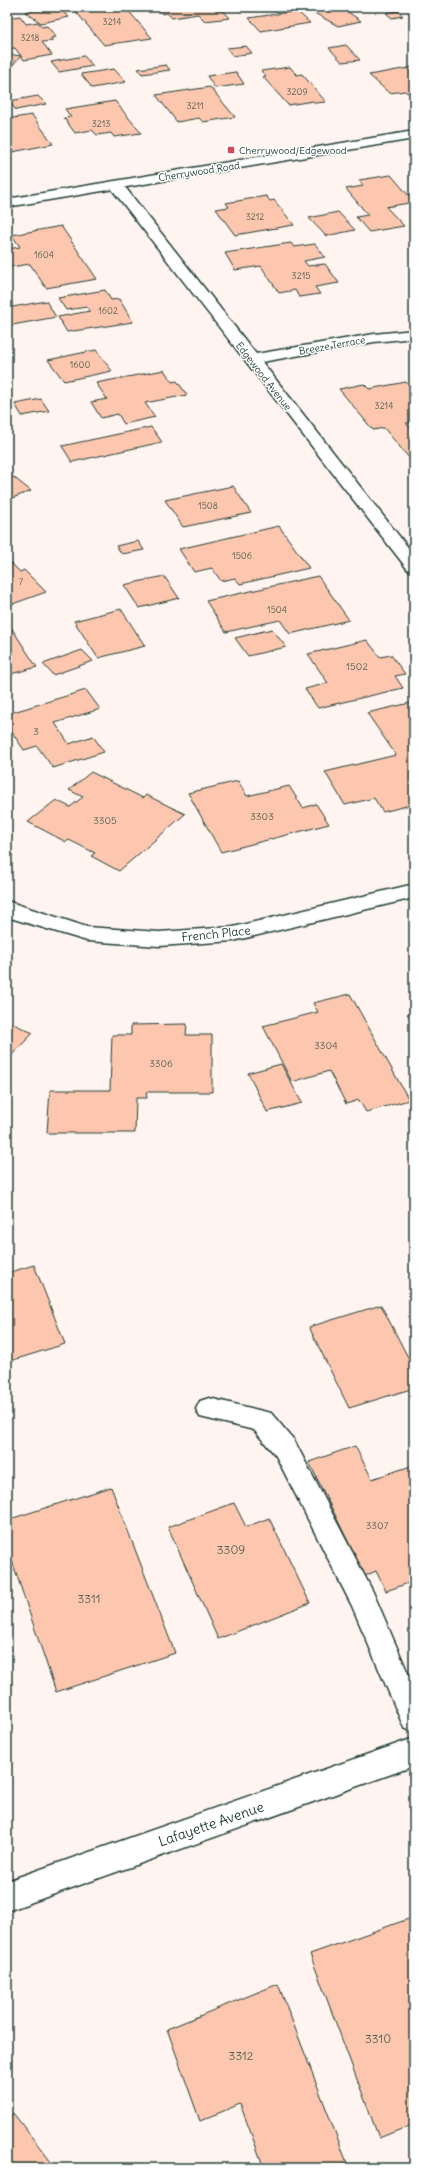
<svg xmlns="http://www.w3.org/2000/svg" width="421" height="2175" font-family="Delius,sans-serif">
  <rect width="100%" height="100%" fill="#fff4ef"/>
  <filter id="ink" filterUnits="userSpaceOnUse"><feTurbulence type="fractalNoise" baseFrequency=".025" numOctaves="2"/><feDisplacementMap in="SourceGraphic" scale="8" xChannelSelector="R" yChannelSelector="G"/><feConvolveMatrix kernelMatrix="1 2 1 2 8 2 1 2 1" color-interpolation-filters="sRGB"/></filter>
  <g filter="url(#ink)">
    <!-- building -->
    <path fill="#fdc7af" stroke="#1f3d34" d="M48 7H56L69 17 41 23 25 12Z
      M72 7H125L152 38 104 45Z
      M157 7H220L230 18 205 21 198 14 172 18 167 13 162 14Z
      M320 7H341L361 21 338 26 309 10Z
      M297 11 310 23 261 31 249 18Z
      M398 11 403 16 392 18 386 13Z
      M20 16 26 24 38 22 42 27 47 26 56 37 51 38 53 41 42 42 52 55 24 60 15 48 7 49V18Z
      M346 45 360 60 342 62 329 48Z
      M246 46 252 53 233 56 227 48Z
      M7 54 21 56 7 71Z
      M84 56 93 66 59 72 51 62Z
      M166 65 170 70 142 74 138 69Z
      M290 67 297 75 302 74 326 102 315 103 313 101 288 105 263 77 266 76 261 71Z
      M414 67V94H409L405 91 389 93 369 75Z
      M114 69 126 82 92 88 81 74Z
      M236 72 244 84 215 88 207 76Z
      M210 87 235 117 203 122 199 118 177 122 156 95Z
      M38 96 46 104 16 110 9 101Z
      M115 101 141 133 114 137 111 133 97 135 92 130 75 133 64 118 71 117 65 109Z
      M32 115 53 144 7 153V119Z
      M391 175 414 202 386 207 404 226 369 232 356 217 368 215 346 189 363 186 359 180Z
      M266 196 270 201 274 200 294 225 235 235 216 209 229 207 226 203Z
      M338 212 355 230 326 236 309 218Z
      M61 226 97 279 46 288 30 264 11 267 7 261V249L20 247 12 235Z
      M291 243 294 247 315 244 325 257 304 261 308 266 325 264 339 283 315 287 320 294 299 297 295 290 279 293 261 266 235 270 225 253Z
      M105 290 111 300 119 299 133 322 67 332 58 317 90 311 87 307 66 310 58 298Z
      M46 301 56 317 7 326V308Z
      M96 350 112 371 64 381 48 360Z
      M164 370 172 382 177 381 187 395 145 403 155 417 124 424 118 414 101 418 91 402 107 399 96 383Z
      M406 382 414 391V422L406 423 414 432V458L410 459 384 428 373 430 339 389 364 384 369 389Z
      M41 399 49 411 22 416 15 404Z
      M151 427 162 442 72 462 62 446Z
      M7 472 31 491 7 500Z
      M233 486 251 513 183 527 165 500Z
      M279 526 309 568 240 584 235 578 221 581 212 568 194 572 179 549Z
      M138 541 144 550 122 554 116 546Z
      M7 559 20 572 24 570 46 592 7 606Z
      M164 576 179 598 139 608 124 585Z
      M318 576 349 620 290 634 280 620 226 632 206 601Z
      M121 609 145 646 98 658 74 621Z
      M7 621 36 666 37 667 7 675Z
      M272 629 286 647 248 656 235 638Z
      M367 640 380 657 391 655 405 674 395 676 403 688 318 708 305 689 328 683 308 654Z
      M82 650 93 661 53 675 43 664Z
      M86 690 100 709 55 723 69 744 93 736 104 752 53 768 37 746 24 750 7 725V714Z
      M414 702V804L383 812 374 798 345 805 325 772 396 755 367 713Z
      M91 772 143 798 146 795 185 814 119 871 91 856 95 853 69 840 66 842 28 822 56 800 70 807 83 797 69 790Z
      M238 781 247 796 289 786 303 808 316 804 329 824 221 852 188 793Z
      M350 994 409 1100 366 1112 359 1100 346 1104 329 1071 292 1082 263 1026 318 1012 313 1003Z
      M414 1011V1023L407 1014Z
      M7 1021 33 1033 7 1060Z
      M187 1024 186 1035H212V1092H146L147 1098H136L135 1133H47L50 1090H110L112 1035H131V1025Z
      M281 1064 302 1103 267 1112 248 1073Z
      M34 1265 65 1344 7 1362V1273Z
      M381 1305 414 1369V1388L349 1408 309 1327Z
      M355 1446 372 1479 414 1465V1581L386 1591 376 1571 365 1576 309 1462Z
      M111 1487 175 1653 56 1692 7 1546V1520Z
      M234 1503 246 1527 269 1518 310 1603 218 1639 168 1527Z
      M414 1917V2124L379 2138 310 1954Z
      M278 1984 349 2168H264L240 2104 200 2121 167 2029Z
      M13 2113 55 2167 53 2168H7V2119Z"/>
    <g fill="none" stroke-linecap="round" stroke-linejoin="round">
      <defs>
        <path id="service" d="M209 1398 271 1413 294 1440 373 1592 414 1687V1732L404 1728 352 1606 276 1456 254 1430 200 1417 196 1409 200 1401Z"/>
        <path id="minor" d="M116 181 121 182 256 354 374 334 414 330V338L374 342 262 362 414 555V571L408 570 111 188 109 185Z
          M414 884V898L233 941 159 946 87 941 7 917V901L87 927 159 932 233 927Z
          M414 1738V1766L7 1911V1881Z"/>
        <path id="tertiary" d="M414 131V139L7 207V199Z"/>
      </defs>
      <!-- service casing -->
      <use href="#service" stroke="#1f3d34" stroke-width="3"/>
      <!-- minor casing -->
      <use href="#minor" stroke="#1f3d34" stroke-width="3"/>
      <!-- tertiary casing -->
      <use href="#tertiary" stroke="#1f3d34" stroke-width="3"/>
      <!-- service -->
      <use href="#service" fill="#fff" fill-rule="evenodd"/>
      <!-- minor -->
      <use href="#minor" fill="#fff" fill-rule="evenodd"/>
      <!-- tertiary -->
      <use href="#tertiary" fill="#fff" fill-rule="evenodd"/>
    </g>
  </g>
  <!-- markers -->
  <rect fill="#d1495b" stroke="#fff" stroke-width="1.5" x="227" y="146" width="8" height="8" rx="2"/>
  <g text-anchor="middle" stroke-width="3" stroke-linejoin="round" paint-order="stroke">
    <!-- far-number labels -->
    <g font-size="9" fill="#566053">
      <text x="112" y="25">3214</text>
      <text x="30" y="41">3218</text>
      <text x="297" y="95">3209</text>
      <text x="195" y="109">3211</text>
      <text x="101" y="127">3213</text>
      <text x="255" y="220">3212</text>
      <text x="44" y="258">1604</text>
      <text x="301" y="279">3215</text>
      <text x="108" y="314">1602</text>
      <text x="80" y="368">1600</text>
      <text x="384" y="409">3214</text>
      <text x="208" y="509">1508</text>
      <text x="242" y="559">1506</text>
      <text x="21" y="585">7</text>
      <text x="277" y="613">1504</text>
    </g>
    <!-- far-poi labels -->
    <g font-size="10" fill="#1f3d34" stroke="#fff" text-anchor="start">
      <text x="239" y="154">Cherrywood/Edgewood</text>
    </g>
    <!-- far-street labels -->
    <g font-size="10" fill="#1f3d34" stroke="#fff">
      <text transform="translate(199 171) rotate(-9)" y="4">Cherrywood Road</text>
      <text transform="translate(332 345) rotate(-10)" y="4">Breeze Terrace</text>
      <text transform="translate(264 376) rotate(52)" y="4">Edgewood Avenue</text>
    </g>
    <!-- number labels -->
    <g font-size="10" fill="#566053">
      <text x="357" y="670">1502</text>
      <text x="36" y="735">3</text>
      <text x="262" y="820">3303</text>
      <text x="105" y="824">3305</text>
      <text x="326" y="1049">3304</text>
      <text x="161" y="1067">3306</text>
      <text x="377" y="1529">3307</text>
    </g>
    <!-- street labels -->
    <g font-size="12" fill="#1f3d34" stroke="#fff">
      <text transform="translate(216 934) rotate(-6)" y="4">French Place</text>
    </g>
    <!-- near-number labels -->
    <g font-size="12" fill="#566053">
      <text x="231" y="1554">3309</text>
      <text x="89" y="1603">3311</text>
      <text x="378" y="2043">3310</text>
      <text x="241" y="2060">3312</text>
    </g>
    <!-- near-street labels -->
    <g font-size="14" fill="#1f3d34" stroke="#fff">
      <text transform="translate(211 1824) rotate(-19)" y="5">Lafayette Avenue</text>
    </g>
  </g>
  <!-- margin -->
  <rect width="421" height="2175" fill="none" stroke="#fff" stroke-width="24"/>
  <rect x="12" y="12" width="397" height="2151" fill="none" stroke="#1f3d34" stroke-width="1.5" filter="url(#ink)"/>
</svg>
